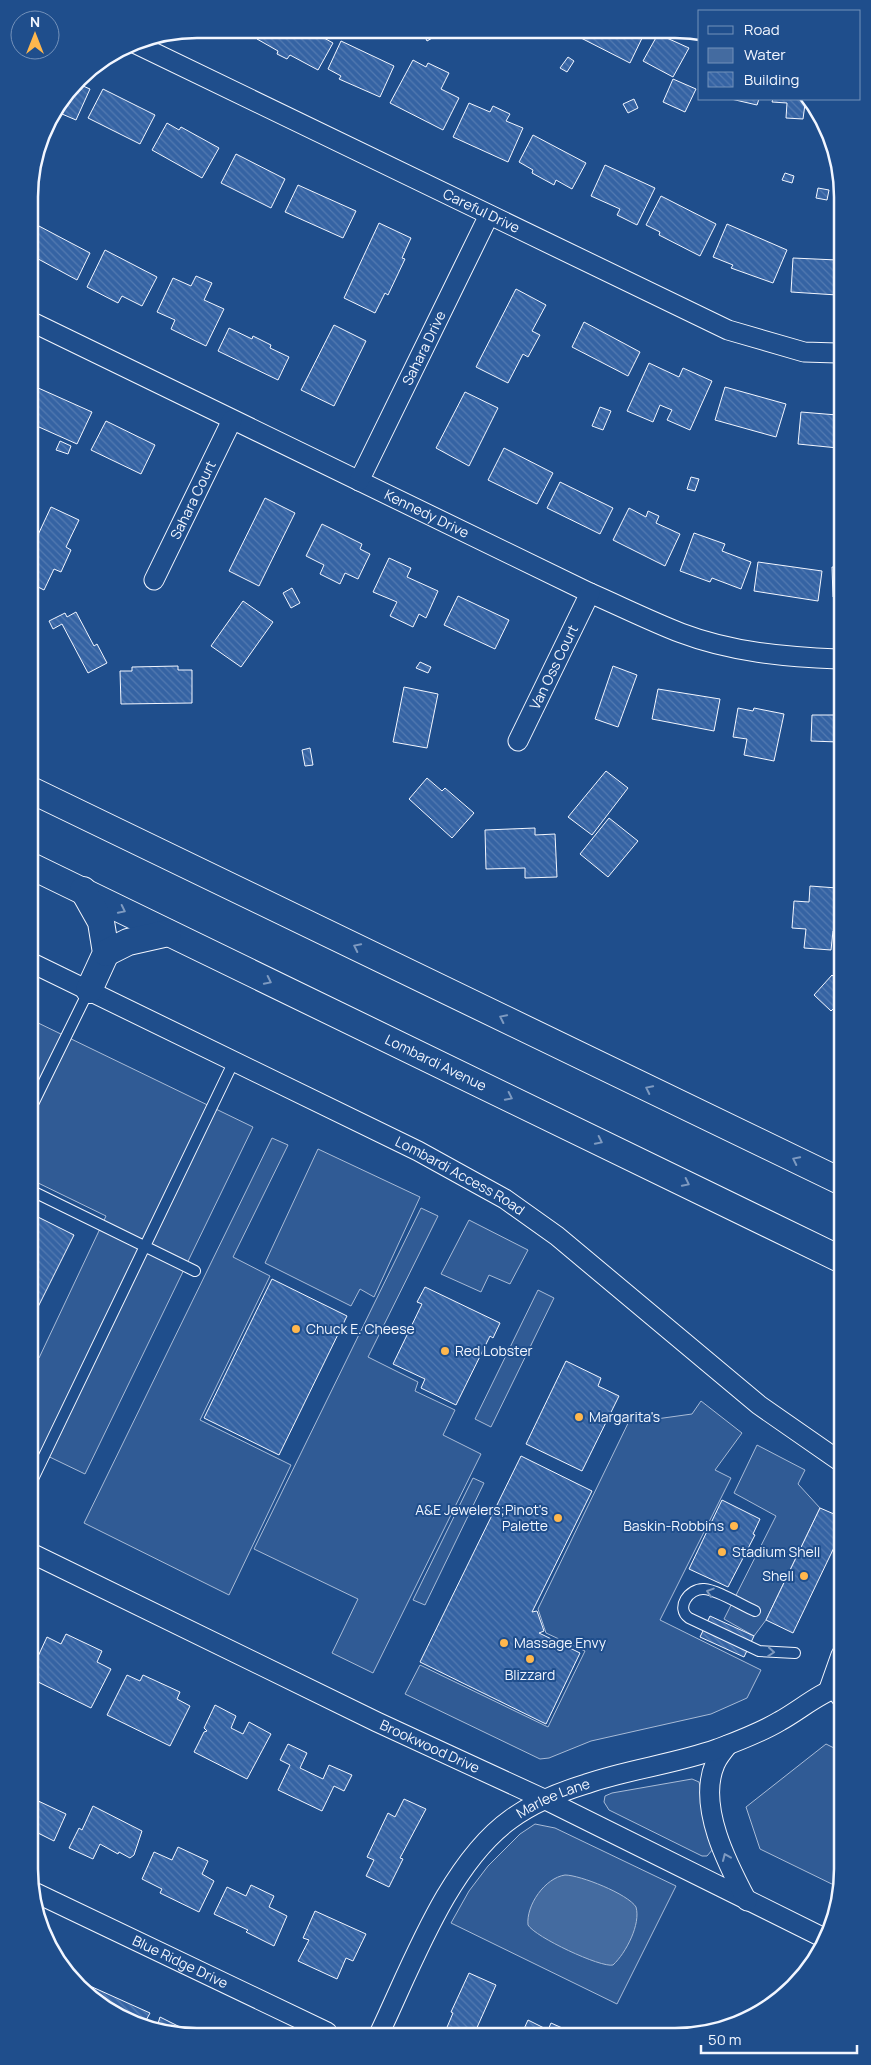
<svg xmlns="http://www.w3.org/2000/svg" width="871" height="2065" font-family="Manrope,sans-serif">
  <defs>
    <pattern id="building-back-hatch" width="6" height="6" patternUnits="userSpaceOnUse" patternTransform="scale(1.25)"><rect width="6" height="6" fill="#3563a3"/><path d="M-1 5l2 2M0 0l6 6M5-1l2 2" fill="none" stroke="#537ab1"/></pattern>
  </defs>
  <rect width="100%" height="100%" fill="#1f4e8c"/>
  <!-- built -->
  <path fill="#305b95" stroke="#a8bbd7" d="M32 1020 253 1127 85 1474 33 1449V1355L39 1358 106 1216 32 1180Z
    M272 1138 288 1145 233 1257 270 1276 200 1420 291 1465 229 1595 84 1523Z
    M318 1149 420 1197 374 1297 360 1289 351 1306 265 1263Z
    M421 1208 438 1216 368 1357 418 1382 415 1391 455 1410 443 1435 481 1454 373 1673 332 1653 358 1599 254 1549Z
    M469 1220 528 1250 510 1284 489 1275 481 1292 441 1274Z
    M538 1290 554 1298 491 1427 475 1419Z
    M701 1401 742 1433 715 1470 731 1478 660 1620 761 1670 747 1698 711 1714 591 1741 549 1758 540 1759 405 1694 420 1665 548 1727 585 1651 546 1633 538 1609 633 1413 649 1420 692 1414Z
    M757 1445 805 1470 798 1484 820 1508 766 1620 754 1636 724 1619 776 1516 734 1493Z
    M473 1478 484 1483 425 1605 413 1600Z
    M826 1744 842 1752V1879L840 1888 760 1849 746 1807Z
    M692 1779 699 1782 713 1849 707 1856H702L609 1810 604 1802 605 1796 612 1793Z
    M535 1824 555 1828 676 1886 617 2004 451 1923 469 1891 488 1866 520 1834Z"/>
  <!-- water -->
  <path fill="#446ba0" stroke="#a8bbd7" d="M565 1875C580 1875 628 1894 636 1907 641 1924 626 1953 613 1965 601 1968 535 1937 528 1925 526 1905 545 1878 565 1875Z"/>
  <!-- building -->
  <path fill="url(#building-back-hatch)" stroke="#f2f6ff" d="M240 29H256L253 35Z
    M263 29H308L333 43 318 70 290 55 287 59 277 54 278 51 257 39Z
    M430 30 434 37 427 41 422 31Z
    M585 31 645 32 630 63 581 38Z
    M658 34 689 48 673 77 643 61Z
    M341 41 394 66 380 97 339 79 341 76 328 69Z
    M568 57 574 61 567 72 560 68Z
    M413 60 426 67 428 63 449 73 441 89 459 98 443 130 390 103Z
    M673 79 696 89 685 112 663 102Z
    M76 83 90 89 76 120 55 111Z
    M103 89 155 115 140 144 88 118Z
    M634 99 638 108 628 113 623 104Z
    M731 99H759L757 105Z
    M773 99H805L808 104H805L803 119 786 118 787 103 772 102Z
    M469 103 490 112 493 106 510 114 506 121 523 128 508 162 453 137Z
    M167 123 179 130 181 127 219 148 202 178 152 150Z
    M533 135 586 163 572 189 556 180 554 185 532 173 533 170 519 162Z
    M236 154 285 179 271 208 221 183Z
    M605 165 655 188 637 225 617 215 620 209 591 196Z
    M785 173 794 176 792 183 782 180Z
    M298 185 356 211 343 238 285 212Z
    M818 188 829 190 827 200 816 198Z
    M661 196 716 224 700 256 659 235 660 232 646 225Z
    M379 223 411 238 402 258 405 259 388 295 385 293 375 313 344 298Z
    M727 224 787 250 773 283 731 268 733 265 713 257Z
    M37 225 90 253 77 280 29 254V240Z
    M105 250 157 277 142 306 122 296 118 303 87 287Z
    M793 258 837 260V295L791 292Z
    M196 276 212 283 204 300 224 309 206 346 171 329 175 320 157 312 173 278 191 286Z
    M516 289 546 305 532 331 540 335 528 357 523 354 508 383 476 367Z
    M584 322 640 352 628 376 572 347Z
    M334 325 366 341 334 406 301 390Z
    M229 328 252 339 253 336 271 345 270 348 289 357 278 380 218 351Z
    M649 363 679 377 683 368 712 381 690 430 667 420 672 410 660 405 653 422 627 411Z
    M36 387 92 412 77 444 30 423V400Z
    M725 387 786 404 776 437 715 420Z
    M465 392 498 408 469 466 436 448Z
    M600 407 611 411 603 430 592 426Z
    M801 412 837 415 838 448 798 444Z
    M106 421 155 445 141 474 91 450Z
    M60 441 71 446 68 454 56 450Z
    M504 448 553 473 537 504 488 480Z
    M691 477 699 479 695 491 687 489Z
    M560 482 613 508 600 534 547 508Z
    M265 498 295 513 259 586 229 571Z
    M51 507 79 520 66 547 71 550 61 572 54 569 44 590 30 583V552Z
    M629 508 646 517 648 511 659 516 656 523 680 534 665 566 613 540Z
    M322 524 362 544 360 549 370 554 358 579 345 573 340 584 320 574 324 565 306 556Z
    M694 533 725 544 722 551 751 562 741 589 712 578 710 582 680 571Z
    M389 558 411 568 407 577 438 591 426 618 419 614 413 627 390 616 397 602 373 592Z
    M758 562 822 571 818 601 754 591Z
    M832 567H838V596L833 597Z
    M292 588 300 603 291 608 283 593Z
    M458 596 509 620 495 649 444 625Z
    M243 601 273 622 241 667 211 646Z
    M76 612 94 646 97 644 107 663 88 673 62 624 53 629 49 621 65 613 67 617Z
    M420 662 431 667 428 673 416 668Z
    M178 666V670H192V703L121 704 120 671H132V667Z
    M613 666 637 675 618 727 595 719Z
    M404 687 438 694 427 748 393 742Z
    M658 689 720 699 714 731 652 719Z
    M738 708 753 711 754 708 784 714 774 761 744 755 747 739 733 737Z
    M812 715H838V742L811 741Z
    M310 748 313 765 305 766 302 750Z
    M606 771 628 788 592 835 568 817Z
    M427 778 442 791 445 788 474 813 452 838 409 799Z
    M609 818 638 841 608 877 580 854Z
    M535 828V835L555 834 557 877 525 878V868L486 869 485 830Z
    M810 886 837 888 838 932 833 931 831 950 804 948 806 929 792 928 794 901 809 902Z
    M832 975 839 982V1014L833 1009 831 1011 814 995Z
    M32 1214 74 1235 36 1311 33 1310Z
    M272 1279 347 1316 279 1455 204 1418Z
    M425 1287 500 1323 493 1338 490 1336 456 1405 421 1388 425 1379 393 1364 422 1304 417 1302Z
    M566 1361 601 1378 598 1386 619 1396 582 1471 526 1444Z
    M521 1456 592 1491 532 1612 537 1611 544 1631 539 1633 580 1653 546 1724 420 1662Z
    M722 1500 760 1519 753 1534 755 1535 728 1587 689 1569Z
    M820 1508 841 1517V1533L793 1633 766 1620Z
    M710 1616 754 1636 744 1657 700 1637Z
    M66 1634 102 1651 97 1662 111 1669 91 1708 34 1680V1665L47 1637 61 1644Z
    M127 1675 140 1681 143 1675 180 1692 177 1699 190 1706 170 1746 107 1715Z
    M215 1705 236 1716 231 1728 243 1734 249 1722 271 1734 247 1779 194 1752 204 1732 207 1731 204 1728Z
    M288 1744 307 1753 300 1768 323 1779 329 1765 352 1775 344 1791 334 1786 322 1811 278 1790 290 1765 280 1760Z
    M34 1799 66 1814 54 1841 34 1831Z
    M404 1799 426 1809 400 1858 403 1859 389 1887 366 1876 374 1860 367 1857 388 1813 395 1817Z
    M93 1806 142 1831 134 1855 130 1858 119 1852 118 1854 100 1844 93 1859 69 1848 79 1828 82 1830Z
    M178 1847 208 1861 202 1874 214 1881 199 1912 160 1893 162 1889 142 1879 154 1852 172 1860Z
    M251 1885 274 1896 269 1907 287 1916 274 1946 246 1932 248 1930 214 1914 227 1887 246 1896Z
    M315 1911 366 1934 353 1961 346 1958 337 1979 298 1961 309 1940 303 1938Z
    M469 1973 496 1985 475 2032H445L453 2013 451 2012Z
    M90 1986 150 2013 143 2026 122 2019 86 1993Z
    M160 2017 188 2031 187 2033H164L156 2030Z
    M528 2020 548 2030 551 2023 569 2031H523Z"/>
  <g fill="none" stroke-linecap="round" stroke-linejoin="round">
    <defs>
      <path id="lane" d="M32 1106 89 990
        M32 1191 195 1271
        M33 1479 234 1061
        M755 1611C741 1605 718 1590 704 1589 689 1588 675 1608 689 1618L759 1651 795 1653
        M829 1689 841 1705"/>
      <g id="street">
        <path id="s1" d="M132 42 728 330 804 352 837 353"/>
        <path id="s2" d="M30 321 590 593C620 606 650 621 681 633 731 652 785 657 838 659"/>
        <path id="s3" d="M359 481 489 215"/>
        <path id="s4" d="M154 580 232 420"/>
        <path id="s5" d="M518 741 590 593"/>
        <path id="s6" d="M32 963 418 1151 505 1199 557 1236 759 1405 841 1462"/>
        <path id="s7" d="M33 1554 377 1722 546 1800 826 1939"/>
        <path d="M829 1689 841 1655"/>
        <path d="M728 1745C723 1751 718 1757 715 1764 697 1806 728 1865 747 1901"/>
        <path id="s8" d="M34 1892 327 2032"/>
        <path id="s9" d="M380 2032C412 1965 449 1863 511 1819 533 1803 560 1792 586 1784 629 1769 675 1764 717 1749 738 1741 760 1733 780 1721 800 1710 819 1693 841 1686"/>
      </g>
      <g id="secondary">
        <path d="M31 790 840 1181"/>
        <path id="s10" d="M31 866 840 1259"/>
        <path d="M83 890 101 922 106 953 89 990"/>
        <path d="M106 953 128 942 168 933"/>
      </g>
    </defs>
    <!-- lane casing -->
    <use href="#lane" stroke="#f2f6ff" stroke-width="12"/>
    <!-- street casing -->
    <use href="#street" stroke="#f2f6ff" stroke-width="21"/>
    <!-- secondary casing -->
    <use href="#secondary" stroke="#f2f6ff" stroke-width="28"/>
    <!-- lane -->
    <use href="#lane" stroke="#1f4e8c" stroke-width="10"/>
    <!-- street -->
    <use href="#street" stroke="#1f4e8c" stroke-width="19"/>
    <!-- secondary -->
    <use href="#secondary" stroke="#1f4e8c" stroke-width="26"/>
  </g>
  <!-- one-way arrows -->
  <defs><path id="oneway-chevron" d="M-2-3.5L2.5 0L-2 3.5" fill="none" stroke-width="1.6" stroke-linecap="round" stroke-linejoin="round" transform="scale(1.25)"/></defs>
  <g stroke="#7e9ac0">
    <use href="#oneway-chevron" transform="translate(122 910) rotate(26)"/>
    <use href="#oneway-chevron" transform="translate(357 947) rotate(-154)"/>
    <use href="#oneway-chevron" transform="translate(268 981) rotate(26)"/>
    <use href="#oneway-chevron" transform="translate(503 1018) rotate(-154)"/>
    <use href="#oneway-chevron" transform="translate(649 1089) rotate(-154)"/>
    <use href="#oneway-chevron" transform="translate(509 1097) rotate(26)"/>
    <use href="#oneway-chevron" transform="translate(599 1141) rotate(26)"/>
    <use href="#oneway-chevron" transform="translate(796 1160) rotate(-154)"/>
    <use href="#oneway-chevron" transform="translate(686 1183) rotate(26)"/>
    <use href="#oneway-chevron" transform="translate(710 1592) rotate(-162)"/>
    <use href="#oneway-chevron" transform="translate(771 1652) rotate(5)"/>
    <use href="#oneway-chevron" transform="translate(726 1857) rotate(-113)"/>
  </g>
  <!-- markers -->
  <g fill="#ffb74d" stroke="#1f4e8c" stroke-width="2">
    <circle cx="296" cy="1329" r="5"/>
    <circle cx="445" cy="1351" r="5"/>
    <circle cx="579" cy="1417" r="5"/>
    <circle cx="558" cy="1518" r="5"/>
    <circle cx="734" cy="1526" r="5"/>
    <circle cx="722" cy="1552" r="5"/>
    <circle cx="804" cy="1576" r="5"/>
    <circle cx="504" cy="1643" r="5"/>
    <circle cx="530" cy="1659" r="5"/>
  </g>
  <g text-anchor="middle" stroke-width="4" stroke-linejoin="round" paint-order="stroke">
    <!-- street labels -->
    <g font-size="14" fill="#f2f6ff" stroke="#1f4e8c">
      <text dy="5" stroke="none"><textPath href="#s1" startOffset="388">Careful Drive</textPath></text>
      <text dy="5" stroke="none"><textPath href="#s3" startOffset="148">Sahara Drive</textPath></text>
      <text dy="5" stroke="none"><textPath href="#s4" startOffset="89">Sahara Court</textPath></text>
      <text dy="5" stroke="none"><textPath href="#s2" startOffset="441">Kennedy Drive</textPath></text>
      <text dy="5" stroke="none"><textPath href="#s5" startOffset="82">Van Oss Court</textPath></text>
      <text dy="5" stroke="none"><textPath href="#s10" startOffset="450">Lombardi Avenue</textPath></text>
      <text dy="5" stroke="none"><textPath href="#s6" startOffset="478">Lombardi Access Road</textPath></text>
      <text dy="5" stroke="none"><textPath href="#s7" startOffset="441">Brookwood Drive</textPath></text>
      <text dy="5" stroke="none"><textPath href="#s9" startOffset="300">Marlee Lane</textPath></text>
      <text dy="5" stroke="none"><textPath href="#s8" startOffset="162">Blue Ridge Drive</textPath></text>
    </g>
    <!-- poi labels -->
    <g font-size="14" fill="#f2f6ff" stroke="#1f4e8c" text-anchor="start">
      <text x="306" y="1334">Chuck E. Cheese</text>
      <text x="455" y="1356">Red Lobster</text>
      <text x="589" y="1422">Margarita's</text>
      <text x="548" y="1515" text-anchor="end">A&amp;E Jewelers;Pinot's<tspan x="548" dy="16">Palette</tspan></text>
      <text x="724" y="1531" text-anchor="end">Baskin-Robbins</text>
      <text x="732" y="1557">Stadium Shell</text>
      <text x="794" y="1581" text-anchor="end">Shell</text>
      <text x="514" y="1648">Massage Envy</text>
      <text x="530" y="1680" text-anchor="middle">Blizzard</text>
    </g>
  </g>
  <!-- crop -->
  <path d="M0 0H871V2065H0ZM197 38H675A159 159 0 0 1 834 197V1869A159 159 0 0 1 675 2028H197A159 159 0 0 1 38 1869V197A159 159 0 0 1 197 38Z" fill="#1f4e8c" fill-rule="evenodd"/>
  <path fill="none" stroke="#f2f6ff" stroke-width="2.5" d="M197 38H675A159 159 0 0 1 834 197V1869A159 159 0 0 1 675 2028H197A159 159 0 0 1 38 1869V197A159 159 0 0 1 197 38Z"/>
  <!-- legend -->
  <rect x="698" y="10" width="162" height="90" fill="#1f4e8c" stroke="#7391ba"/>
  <rect x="708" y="26" width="25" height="8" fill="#1f4e8c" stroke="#7391ba"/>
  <text x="744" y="35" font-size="15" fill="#f2f6ff">Road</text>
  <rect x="708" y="48" width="25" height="15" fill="#446ba0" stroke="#7391ba"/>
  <text x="744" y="60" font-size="15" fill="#f2f6ff">Water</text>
  <rect x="708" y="72" width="25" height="15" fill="url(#building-back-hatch)" stroke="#7391ba"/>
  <text x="744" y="85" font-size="15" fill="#f2f6ff">Building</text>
  <!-- north arrow -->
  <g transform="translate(35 35)"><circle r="24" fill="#1f4e8c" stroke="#7391ba"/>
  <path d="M0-4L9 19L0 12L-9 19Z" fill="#ffb74d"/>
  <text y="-8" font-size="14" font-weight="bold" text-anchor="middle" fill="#f2f6ff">N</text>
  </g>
  <!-- scale -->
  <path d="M701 2045v8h156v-8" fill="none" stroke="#f2f6ff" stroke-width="2.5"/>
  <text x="708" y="2045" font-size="15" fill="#f2f6ff" stroke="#1f4e8c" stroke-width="4" paint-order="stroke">50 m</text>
</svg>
